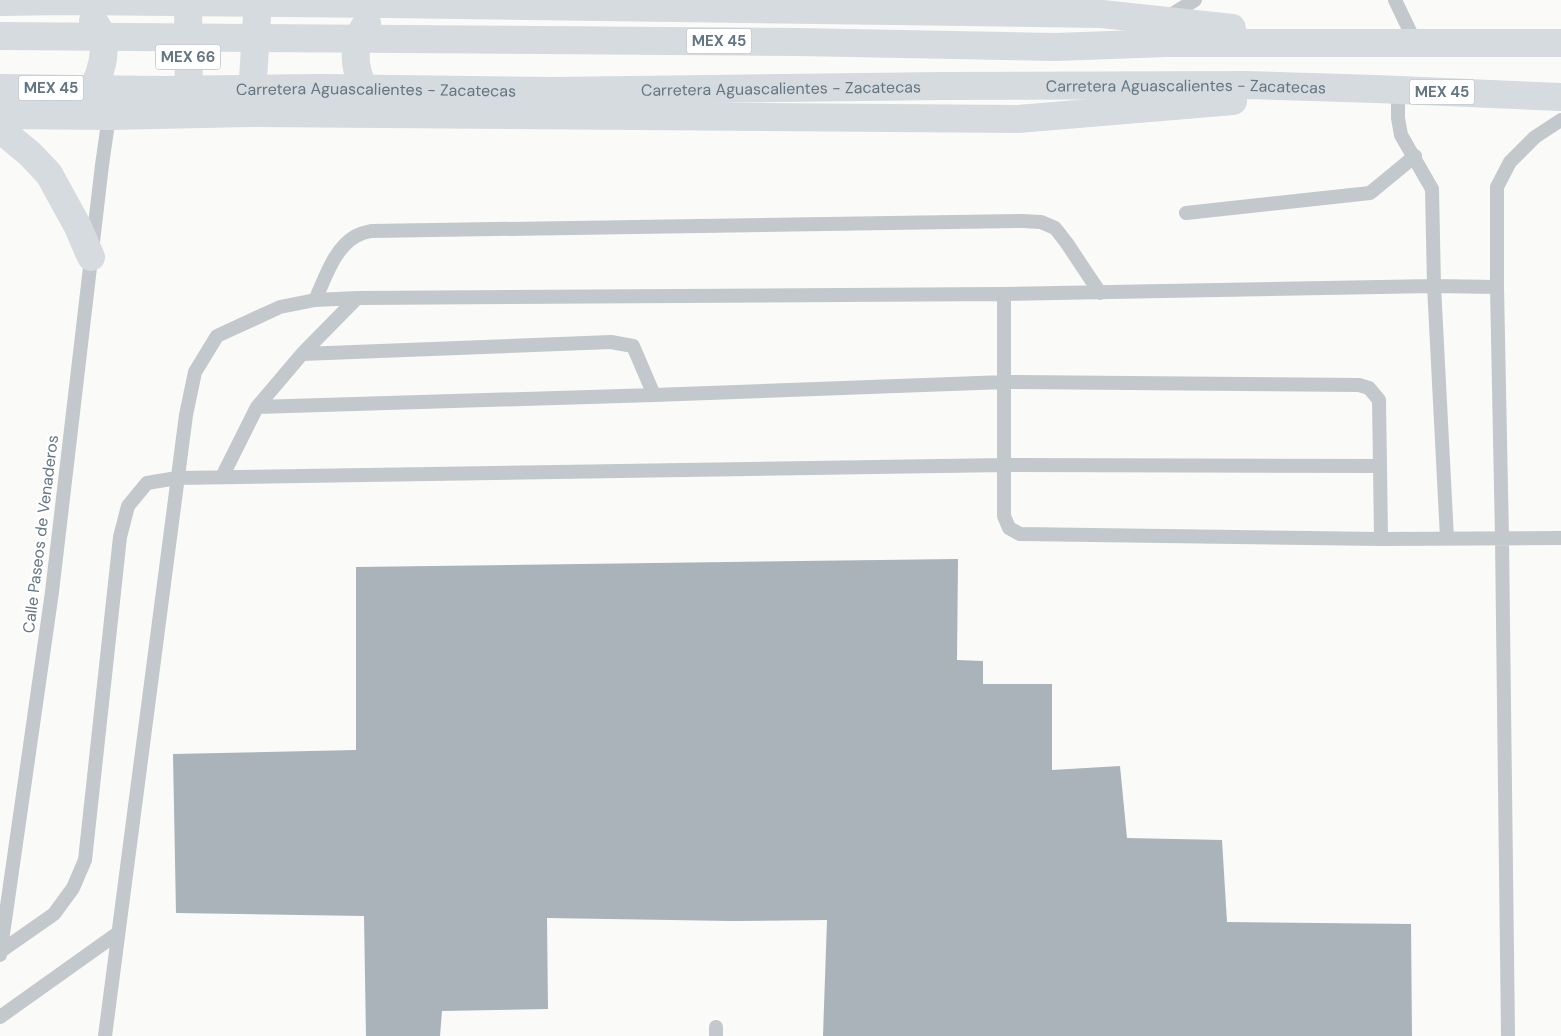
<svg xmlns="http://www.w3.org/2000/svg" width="1561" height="1036" font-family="'DM Sans',sans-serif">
  <rect width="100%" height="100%" fill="#fafaf8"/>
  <!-- building -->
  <path fill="#aab3b9" d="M958 559 957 660 983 661V684H1052V770L1120 766 1127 838 1222 840 1227 922 1411 924 1412 1036H823L827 920 732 921 547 918 548 1009 442 1011 440 1036H366L364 916 176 913 173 754 356 750V567Z"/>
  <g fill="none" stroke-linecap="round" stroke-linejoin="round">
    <!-- service -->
    <path stroke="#c3c8cc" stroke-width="14" d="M1395 0 1416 44
      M1166 18 1195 0
      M1398 90V118L1401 135 1432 189 1434 286 1447 538
      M1186 213 1370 193 1415 156
      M1004 294V516L1009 528 1020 534 1381 539 1561 538
      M315 300C325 279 334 248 356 236 360 234 366 232 371 231L1022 221 1041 222 1055 228 1066 242 1100 293
      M302 354 611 342 633 346 654 395
      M257 407 654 395 1005 382 1359 385 1369 388 1379 400 1380 466
      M222 477 257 407 302 354 357 298
      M1 951 54 914 73 888 85 860 120 537 128 506 147 483 177 478 1005 465 1380 466 1381 539
      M0 955 52 592 102 165 109 116
      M0 1017 118 933
      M716 1027V1036
      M105 1036 186 415 195 372 217 336 280 307 315 300 357 298 1004 294 1434 286 1497 287
      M1508 1036 1502 538 1497 287V187L1510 162 1535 137 1561 120"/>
    <!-- primary -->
    <path stroke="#d6dbdf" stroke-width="28" d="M188 0 189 113
      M251 111 258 0"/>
    <!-- trunk -->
    <g stroke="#d6dbdf" stroke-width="28">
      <path d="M0 2 67 1 389 4 1102 14 1232 28"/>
      <path d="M367 23C348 49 355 78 373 103"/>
      <path d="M0 36 798 42 1055 47 1167 43H1561"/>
      <path id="s1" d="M0 88 163 90 320 88 553 91 944 86 1246 85 1376 89 1561 97"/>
      <path d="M83 103C100 81 114 45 93 21"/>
      <path d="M0 115 109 116 251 113 1018 119 1233 101"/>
      <path d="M0 129 30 154 49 174 77 225 91 257"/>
    </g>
  </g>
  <g text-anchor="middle" stroke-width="5" stroke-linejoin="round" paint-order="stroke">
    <!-- shield labels -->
    <g fill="#fff" stroke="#939fa8" stroke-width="1">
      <rect x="686.5" y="28.5" width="65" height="25" rx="4"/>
      <rect x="155.5" y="44.5" width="65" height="25" rx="4"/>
      <rect x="18.5" y="75.5" width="65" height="25" rx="4"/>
      <rect x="1409.5" y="79.5" width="65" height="25" rx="4"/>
    </g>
    <g font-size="15" font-weight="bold" fill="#657683">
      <text x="719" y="46">MEX 45</text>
      <text x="188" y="62">MEX 66</text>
      <text x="51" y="93">MEX 45</text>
      <text x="1442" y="97">MEX 45</text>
    </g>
    <!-- street labels -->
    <g font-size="16" fill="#657683" stroke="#fff">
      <text dy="6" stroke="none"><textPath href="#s1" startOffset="1186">Carretera Aguascalientes - Zacatecas</textPath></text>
      <text dy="6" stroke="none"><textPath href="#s1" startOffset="781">Carretera Aguascalientes - Zacatecas</textPath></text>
      <text dy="6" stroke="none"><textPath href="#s1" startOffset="376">Carretera Aguascalientes - Zacatecas</textPath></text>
      <text transform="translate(40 534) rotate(-83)" y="6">Calle Paseos de Venaderos</text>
    </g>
  </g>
</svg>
